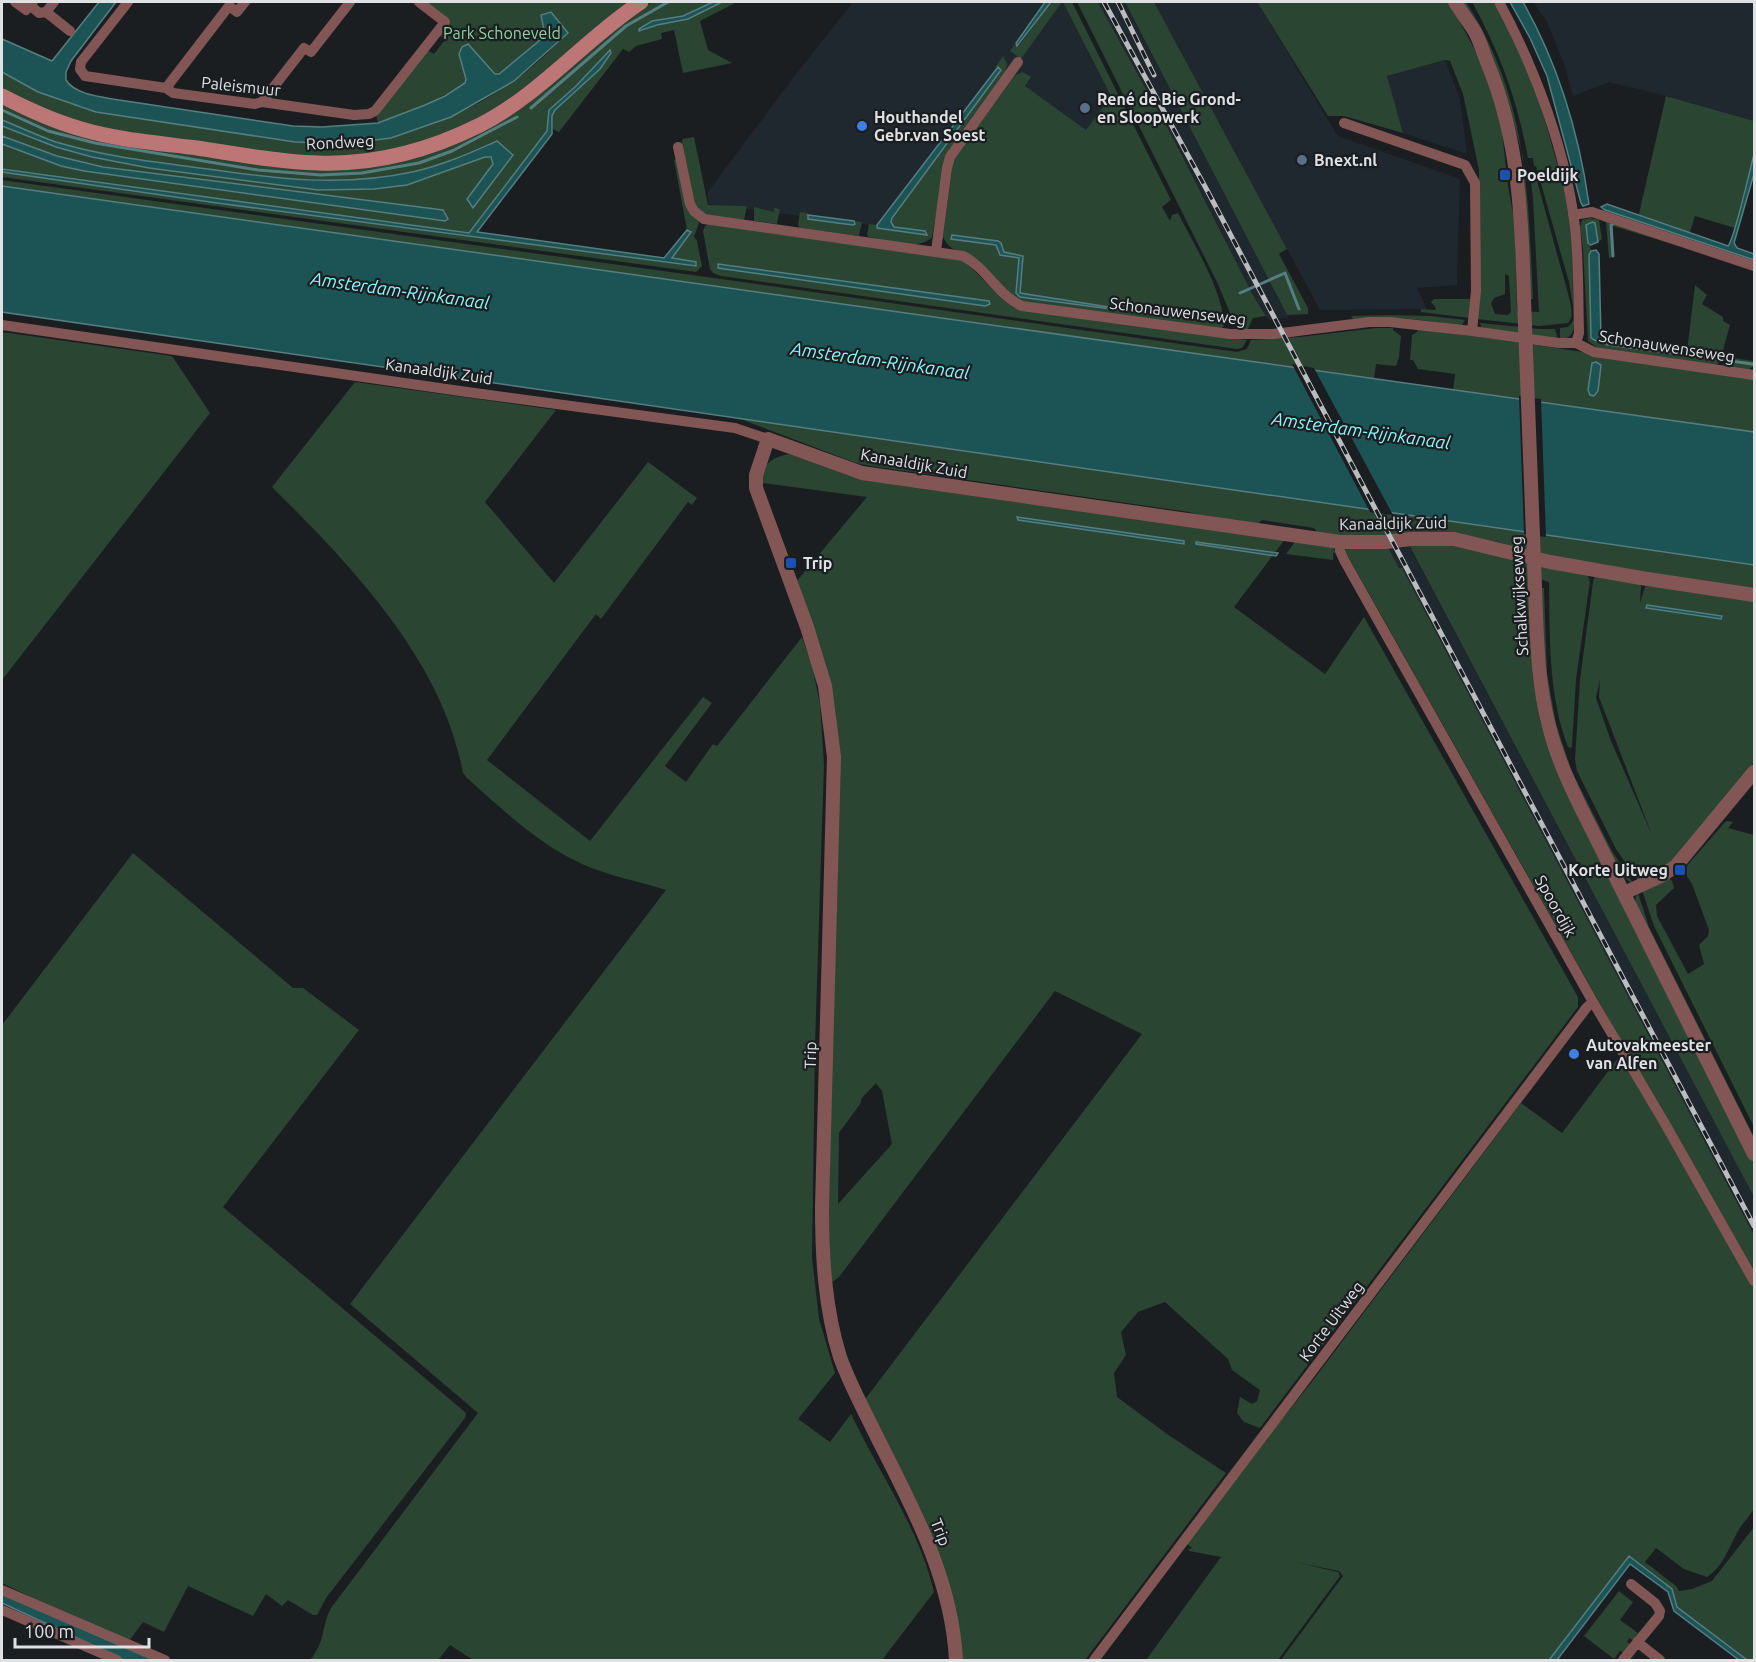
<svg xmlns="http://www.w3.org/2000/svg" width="1756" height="1662" font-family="Ubuntu,sans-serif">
  <rect width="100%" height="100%" fill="#1b1e21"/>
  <!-- built -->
  <path fill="#1f272f" d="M853 2H1072L1118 102 1086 143 878 226 709 204 707 193 793 78Z
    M1098 2H1125L1294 329 1754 1197V1235L1402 569 1399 568 1264 312 1254 297 1173 138Z
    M1154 2H1257L1338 136 1460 179 1457 285 1417 288 1427 309 1320 310Z
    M1533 2H1754V121L1667 96 1609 82 1573 96 1565 66 1546 20Z
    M1445 60 1460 99 1467 154 1403 133 1387 76Z"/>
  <!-- green -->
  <path fill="#2a4531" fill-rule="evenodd" d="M425 2H630L541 79 467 127 395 151 315 158 149 137 70 121 2 90V72L38 92 96 112 295 142C376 149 450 127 516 79 535 66 551 49 568 33L541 16 545 36 497 75 468 44 459 54 466 79 463 85 425 105 378 123 376 115 427 50 434 54 445 40 439 35 449 21Z
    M652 2H713L683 16 652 21 641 32 651 26 688 19 722 2H737L700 21 708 50 732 63 683 73 674 30 661 33 662 39 636 46 629 52 623 49 559 132 553 129 552 116 555 110 570 97 610 50H609L548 116V131L469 233 2 169V144L61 166 84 171 444 221 447 219 443 210 361 199 322 197 86 164 57 156 2 136V126L56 147 92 157 149 168 318 190 407 185 485 157H492L494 164 467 199 512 156 497 141C470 153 441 166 412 172 343 187 277 179 208 169 157 162 106 157 56 142 38 136 20 127 2 120V103L46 122 315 166 456 140 626 18Z
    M1051 2H1062L1021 59 1010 51 1015 44 1019 46Z
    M1063 2H1072L1171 200 1162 207 1170 221 1172 215 1178 213C1194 245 1223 290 1224 326L1220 329 1028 303 1012 297 965 253 953 249 947 244 943 237 953 161 1015 75 1023 72 1031 77 1025 86 1086 130 1111 96ZM952 235 998 241 1004 252 1023 256 1020 293 1179 319 1025 298 1016 293 1019 259 1018 258 1000 255 996 245 951 239Z
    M1077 2H1098L1173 138 1254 297 1266 316 1253 318 1247 331H1241L1236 327 1217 282Z
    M1125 2H1154L1287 249 1279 254 1308 308V314L1287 315Z
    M1257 2H1449L1481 61 1501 123 1508 186 1515 224 1517 311 1539 312 1533 200 1530 171 1534 170 1570 301C1571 309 1574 317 1568 323L1539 326 1477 319 1479 170 1463 94 1450 61 1445 60 1387 76 1403 133 1344 116H1328ZM1505 274 1509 276 1511 312 1508 315 1495 314 1491 303 1494 298 1505 294Z
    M1461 2H1466C1527 97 1528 190 1533 299H1529L1523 157 1514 124Z
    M1472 2H1493C1522 47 1539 97 1553 149 1562 179 1570 211 1572 242 1573 264 1573 285 1573 306L1569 282 1536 166H1534L1533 158H1528C1518 102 1499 50 1472 2Z
    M1003 56 1007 63 1006 71 946 156 932 237C918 252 887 240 869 237L867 235 869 224 877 225 876 227 880 229 927 235 925 231 894 227 891 222 892 218 1001 70 996 66Z
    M1666 96 1754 121V154L1735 228 1695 216 1689 235 1641 218 1639 214Z
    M694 137 708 205 747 206 744 220 706 215 696 207 680 148 683 139Z
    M677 159 699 223 694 237 697 241 702 266 696 272 2 177V172L218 203 694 266 672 258 691 232 687 230 674 160Z
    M2 180 721 279 1237 352 1247 349 1251 340 1300 337 1376 328H1393V330L1401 336 1399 357 1396 366 1376 364 1374 379 2 186Z
    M754 207 774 212V208L780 209 777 224 754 221Z
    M800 212 808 213 809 219 853 225 854 221 862 222 859 236 800 228 798 225Z
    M1590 218 1599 220 1602 239 1598 242 1595 223 1590 244 1591 253 1589 255 1591 338 1599 341 1687 352 1695 285 1707 295 1702 304 1723 317V321L1730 325 1720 361 1716 366 1599 349 1588 341 1583 249 1580 227 1582 220Z
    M1606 221 1705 254 1613 226 1614 257 1609 258Z
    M708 224 965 261 1002 299 1013 307 1247 340 1242 348 1237 349 721 276 713 273 710 269 703 231 705 226ZM717 266 985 306 718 268Z
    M1434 299H1469L1473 301 1470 318 1421 312V309L1435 310 1436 308 1431 302Z
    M1387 315 1430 316 1465 320 1461 326C1424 320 1390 315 1353 319L1351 316Z
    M1574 320C1574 331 1573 338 1560 340V328L1568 327Z
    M1480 323 1540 329H1555L1558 339 1482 329Z
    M1418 328C1530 344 1642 360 1754 378V432L1453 390 1455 374 1418 369 1413 360H1410L1412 335 1417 332ZM1598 362V391L1594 395 1590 390 1594 363Z
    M2 332 172 356 210 413 2 680Z
    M1726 357 1754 361V366L1748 370 1728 367 1725 363Z
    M355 382 556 410 485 502 554 583 648 462 697 498 692 505 688 502 601 619 596 614 487 760 590 841 703 697 712 703 665 766 686 782 713 744 717 746 802 637 812 666 820 704 824 765 815 1044 812 1257 819 1319 835 1373 798 1419 830 1442 851 1414C879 1473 919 1528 934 1592L882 1660H473L450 1645 438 1660H310C326 1641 321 1627 331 1608L478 1413 350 1304 666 890C638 881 609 876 582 864 538 844 502 809 467 778L463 773C443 661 351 565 272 487Z
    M735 417 1754 565V590L1557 559 1498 542 1440 532H1416L1379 537 1318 534 1314 528 1262 520 1256 525 1212 519 1189 512 871 466 856 463Z
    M789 454 848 475 1286 538 1234 607 1325 674 1364 617 1578 997V1007L1260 1428 1244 1422 1237 1413 1240 1397 1252 1404 1257 1401 1260 1390 1232 1370 1228 1359 1165 1302 1138 1312 1121 1332 1126 1355 1114 1373 1117 1397 1167 1434 1226 1473 1085 1660H960L949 1592 863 1402 1142 1034 1055 991 839 1277 830 1284 827 1260 837 768 796 582 867 497 763 483C760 464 773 457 789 454ZM876 1083 882 1091 892 1144 838 1204 839 1133 860 1104 862 1098Z
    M1297 539 1329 543 1336 552 1333 553V560L1286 554Z
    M1408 543 1457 545 1587 574 1590 581 1576 679 1572 746 1571 748 1568 747C1548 695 1550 637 1549 582L1530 576 1543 726 1722 1099 1754 1163V1197Z
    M1347 547H1388L1399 568H1402L1754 1235V1277L1345 551Z
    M1595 576 1637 582 1641 586 1640 603 1645 587 1650 584 1695 593 1754 601V762L1712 818 1675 861 1639 882 1616 849 1577 771 1575 760 1580 680 1593 582ZM1600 680 1599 697 1652 835 1611 741 1596 698Z
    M1540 588H1544L1547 673 1556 724 1572 772 1612 851 1633 883H1631L1620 874 1563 756 1546 690Z
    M1726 821 1733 822 1728 828 1754 835V1127L1654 926 1642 890 1669 878 1672 881 1674 888 1656 905 1657 916 1688 974 1704 964 1699 945 1708 936 1709 930 1692 884 1683 870Z
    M133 853 293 988H303L359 1030 223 1207 466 1413 465 1418 326 1598 317 1615H313L288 1600 282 1606 266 1594 253 1616 188 1586 164 1632 143 1622 129 1641 53 1608 2 1583V1025Z
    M1638 893 1649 927 1754 1137V1143L1635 904 1636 896Z
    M1621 1054 1688 1168 1754 1287V1509C1748 1518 1739 1527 1735 1537 1727 1552 1722 1567 1707 1577L1684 1569 1656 1548 1645 1562 1676 1586 1679 1591 1692 1589 1712 1581 1754 1527V1660H1747L1677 1607 1672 1589 1629 1556 1549 1660H1281L1343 1576 1339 1571 1294 1562 1338 1572 1340 1576 1278 1660H1146L1221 1557 1189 1551 1188 1550 1192 1548 1186 1543V1540L1314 1379 1521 1103 1562 1133Z
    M1619 1591 1633 1602 1620 1620 1638 1633 1633 1640 1629 1638 1627 1642 1630 1644 1624 1653 1620 1651 1614 1659 1584 1636Z"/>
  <!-- water -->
  <path fill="#1c5456" stroke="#567e80" stroke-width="1.5" d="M99 2H116L71 61 66 72V80C75 95 103 97 119 100L293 126 322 127 378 123 425 105 445 96 465 83 466 79 459 54 462 47 468 44 495 74H499L545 36 541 15 551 12 568 33 514 81 451 117 391 138 342 144 295 142 96 112 38 92 2 72V39L52 61Z
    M713 2H722L688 19 657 25 639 31V29L652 21 683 16Z
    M1045 2H1051L1017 46 1016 43Z
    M1510 2H1523C1558 64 1579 134 1589 204L1583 206 1581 203 1547 76 1530 38Z
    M610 50 611 53 600 69 555 110 552 116V134L477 232 664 258 687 230 691 232 672 258 696 262V266L217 203 2 172V169L469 233 547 131 549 110 576 86Z
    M998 67 1001 70 892 218 891 222 894 227 925 231 927 235 877 228V225Z
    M2 120C20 127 38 136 56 142 106 157 157 162 208 169 277 179 343 187 412 172 441 166 470 153 497 141L513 155 473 208 467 199 493 164 491 157H485L407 185 374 189 318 190 149 168 92 157 56 147 2 126Z
    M2 136 57 156 103 167 443 210 448 219 445 221 84 171 61 166 2 144Z
    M1754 154V174L1734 243 1737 248 1754 254V260L1605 210 1601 207 1607 204 1728 246C1734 240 1750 170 1754 154Z
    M2 186 1754 432V565L2 312Z
    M808 215 854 221 855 224 853 225 808 219Z
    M1592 222 1595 223 1598 242 1591 245 1588 243 1586 225Z
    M952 235 998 241 1001 243 1004 252 1023 256 1020 293 1179 318 1020 297 1016 293 1019 258 1000 255 996 245 951 239Z
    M1596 250 1599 254 1601 338 1596 341 1591 338 1589 255 1591 251Z
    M718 264 989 301 990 304 985 306 718 268Z
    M1596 362 1601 365 1598 391 1594 396 1590 395 1588 390 1592 363Z
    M1017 517 1184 541V544L1018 520Z
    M1196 542 1278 553 1276 556 1196 544Z
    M1647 605 1722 616 1721 619 1646 608Z
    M1629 1556 1672 1589 1677 1607 1747 1660H1739L1674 1611 1668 1592 1630 1564 1557 1660H1549Z
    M2 1594 154 1660H124L2 1603Z"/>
  <!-- pier -->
  <path fill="#1b1e21" d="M1288 318 1293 327 1273 328 1268 320Z
    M1292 364 1314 368 1393 515 1370 512Z
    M1519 396 1541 399 1546 537 1524 534Z"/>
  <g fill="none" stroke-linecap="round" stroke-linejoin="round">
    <!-- stream -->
    <path stroke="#567e80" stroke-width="3" d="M531 108 626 26 668 2
      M2 110 48 131 95 143 258 170 321 175 362 173 419 163 452 151 517 117
      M1613 224 1611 225 1613 256
      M1240 293 1285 273 1299 309
      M1607 344 1717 359
      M1731 361 1752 364"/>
    <!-- minor -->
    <path stroke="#835656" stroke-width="10" d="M15 2 26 10 33 2
      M128 2 81 62 80 69 85 76 166 88 173 93 255 104 262 102 354 115 369 114 375 111 445 22 419 2
      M1499 2C1535 68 1566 151 1575 227 1579 262 1578 298 1579 333L1576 343
      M30 5 39 13 46 12 70 31
      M46 12 54 2
      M166 88 229 6 237 12 245 2
      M262 102 304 48 311 52 350 2
      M1344 123 1465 165 1475 183 1476 291 1472 331
      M678 147 690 204 694 211 704 219 963 256C987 268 997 295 1022 306L1230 334H1274L1369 322H1390L1472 331 1559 343H1576L1594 352 1754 375
      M1573 215 1592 212 1754 266
      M936 251 947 168 950 157 1018 62
      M2 325 467 392 735 428 768 439
      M1340 542V551L1344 560 1593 1002 1664 1122 1754 1281
      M2 1590 165 1660
      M2 1610 117 1660
      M1637 1642 1660 1660
      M1094 1660 1587 1007 1593 1002
      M1623 1660 1659 1616 1660 1611 1655 1603 1631 1584"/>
    <!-- tertiary -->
    <path stroke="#835656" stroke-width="14" d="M1455 2C1461 12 1469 22 1475 32 1480 41 1483 52 1487 62 1519 138 1522 218 1524 299
      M1535 588C1537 635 1537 681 1549 726 1556 755 1568 781 1581 808L1754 1154
      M1624 893 1661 876 1676 866 1754 772
      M956 1660C952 1580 914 1510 878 1439 865 1412 850 1385 840 1357 825 1309 822 1258 822 1208L834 757 825 686 807 627 756 488V475L768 439 862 473 1340 542H1385L1411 539H1454L1550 562 1641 578 1754 595"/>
    <!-- secondary -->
    <path stroke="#bd7676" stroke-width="15" d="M2 96C27 109 53 121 81 129 118 140 158 143 197 148 237 154 278 162 318 163 374 165 430 150 480 125 541 94 585 39 641 2"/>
    <defs>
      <path id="rail" d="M1104 2 1208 192 1754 1226
        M1118 2 1154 75"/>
    </defs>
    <!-- rail casing -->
    <use href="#rail" stroke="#babcbe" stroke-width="5"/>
    <!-- rail -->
    <use href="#rail" stroke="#1b1e21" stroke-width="3" stroke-dasharray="9" stroke-linecap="butt"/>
    <!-- tertiary-bridge -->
    <path stroke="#835656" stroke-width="14" d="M1524 299 1535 588"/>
  </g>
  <!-- markers -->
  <g fill="#5c6f8a" stroke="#1b1e21" stroke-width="2">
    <circle cx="1085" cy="108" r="6"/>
    <circle cx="1302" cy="160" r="6"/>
  </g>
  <g fill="#3f7fe0" stroke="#1b1e21" stroke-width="2">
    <circle cx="862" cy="126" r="6"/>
    <circle cx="1574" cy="1054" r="6"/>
  </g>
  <g fill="#1a4fb4" stroke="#1b1e21" stroke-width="2">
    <rect x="1499" y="169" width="12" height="12" rx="3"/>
    <rect x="785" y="557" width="12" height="12" rx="3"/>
    <rect x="1674" y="864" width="12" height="12" rx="3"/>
  </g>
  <g text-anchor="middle" stroke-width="4.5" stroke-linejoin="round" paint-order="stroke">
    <!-- park labels -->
    <g font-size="16" fill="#8ed4a0" stroke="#1b1e21">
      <text x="502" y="39">Park Schoneveld</text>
    </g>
    <!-- street labels -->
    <g font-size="16" fill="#dfe1e3" stroke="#1b1e21">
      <text transform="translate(241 86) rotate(6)" y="6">Paleismuur</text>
      <text transform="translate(340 142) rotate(-3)" y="6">Rondweg</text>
      <text transform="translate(1178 311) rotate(7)" y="6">Schonauwenseweg</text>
      <text transform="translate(1667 346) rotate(9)" y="6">Schonauwenseweg</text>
      <text transform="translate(439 371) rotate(8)" y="6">Kanaaldijk Zuid</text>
      <text transform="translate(914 463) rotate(10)" y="6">Kanaaldijk Zuid</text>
      <text transform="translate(1393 523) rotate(-1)" y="6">Kanaaldijk Zuid</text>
      <text transform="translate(1519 596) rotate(-93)" y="6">Schalkwijkseweg</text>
      <text transform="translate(1556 906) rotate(61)" y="6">Spoordijk</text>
      <text transform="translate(810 1055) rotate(-89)" y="6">Trip</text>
      <text transform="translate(1331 1321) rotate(-53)" y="6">Korte Uitweg</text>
      <text transform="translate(941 1532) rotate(68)" y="6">Trip</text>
    </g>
    <!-- poi labels -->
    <g font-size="16" font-weight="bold" fill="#dfe1e3" stroke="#1b1e21" text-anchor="start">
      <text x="1097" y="105">René de Bie Grond-<tspan x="1097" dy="18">en Sloopwerk</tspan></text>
      <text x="874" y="123">Houthandel<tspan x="874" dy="18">Gebr.van Soest</tspan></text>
      <text x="1314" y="166">Bnext.nl</text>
      <text x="1517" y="181">Poeldijk</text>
      <text x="803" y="569">Trip</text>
      <text x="1668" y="876" text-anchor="end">Korte Uitweg</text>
      <text x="1586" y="1051">Autovakmeester<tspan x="1586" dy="18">van Alfen</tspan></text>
    </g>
    <!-- water labels -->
    <g font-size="18" font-style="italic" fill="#87f5fa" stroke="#1b1e21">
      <text transform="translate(400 291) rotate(8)" y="6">Amsterdam-Rijnkanaal</text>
      <text transform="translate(880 361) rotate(8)" y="6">Amsterdam-Rijnkanaal</text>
      <text transform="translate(1361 431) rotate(8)" y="6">Amsterdam-Rijnkanaal</text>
    </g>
  </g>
  <!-- border -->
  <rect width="1756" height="1662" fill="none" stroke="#dfe1e3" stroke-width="6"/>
  <!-- scale -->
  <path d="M15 1638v9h134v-9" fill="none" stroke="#dfe1e3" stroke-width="3"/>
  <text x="24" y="1638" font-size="18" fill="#dfe1e3" stroke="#1b1e21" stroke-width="4.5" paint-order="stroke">100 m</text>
</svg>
